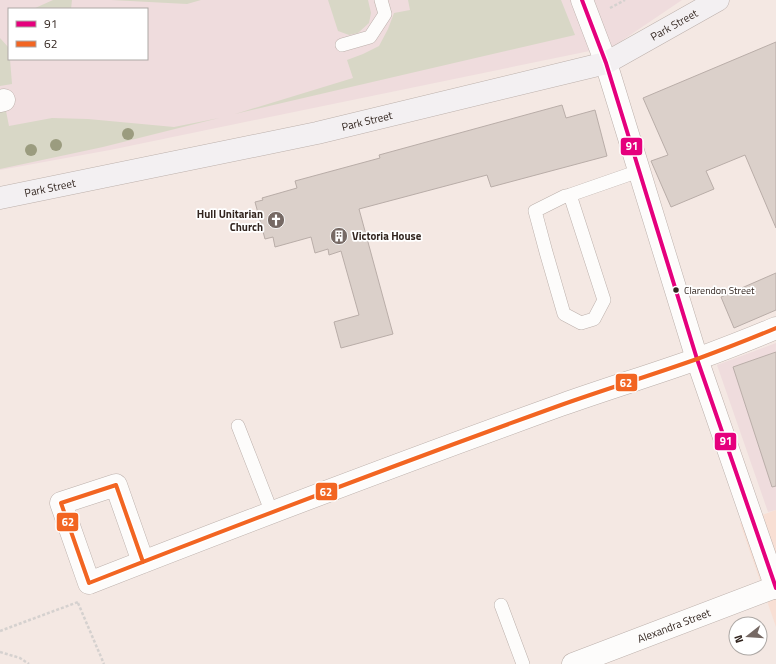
<svg xmlns="http://www.w3.org/2000/svg" width="776" height="664" font-family="'Titillium Web',sans-serif">
  <rect width="100%" height="100%" fill="#f4e8e3"/>
  <!-- commercial -->
  <path fill="#efdcdd" fill-rule="evenodd" d="M0 0H682L614 46 110 150 0 170ZM9 9H147V59H9Z
    M776 343V510L768 512 717 365Z"/>
  <!-- built -->
  <path fill="#f8dfd4" d="M776 510V627L740 523Z"/>
  <!-- green -->
  <path fill="#d8d7c6" d="M53 0H72L71 9H33Z
    M111 0H201L187 4Z
    M328 0H368L371 13 369 23 358 33 349 35 338 31Z
    M408 0H561L575 35 235 114 353 78 347 60 363 54 379 46 388 29 394 13 410 10Z
    M0 38 9 48V59H10L12 84 0 86Z
    M6 111 9 126 52 118 88 119 174 127 219 118 103 147 0 169V112Z"/>
  <!-- building -->
  <path fill="#dbd0ca" stroke="#b9ada8" d="M776 42V228L745 155 706 171 714 189 671 207 651 161 668 155 643 98Z
    M562 105 566 118 595 110 607 156 491 187 487 175 359 209 393 334 341 348 334 322 359 315 341 251 329 255 328 249 315 253 311 237 275 247 273 237 265 239 255 202 263 200 262 198 297 188 295 181 380 158 379 155Z
    M776 273V310L734 328 721 297Z
    M776 352V486L772 487 733 367Z"/>
  <g fill="none" stroke-linecap="round" stroke-linejoin="round">
    <defs>
      <path id="lane" d="M342 45 370 37 385 14 381 0
        M570 195 604 300 594 319 581 323 564 314 546 252 535 211 565 196 570 195 639 171
        M238 426 272 513
        M501 605 523 664"/>
      <g id="street">
        <path d="M582 0 606 63 697 359 776 588"/>
        <path d="M0 101 4 100"/>
        <path d="M143 562 116 485 61 503 89 583C245 522 403 462 561 405 606 389 652 375 697 359 724 349 750 339 776 328"/>
        <path id="s1" d="M573 664 775 587"/>
      </g>
      <g id="secondary">
        <path id="s2" d="M0 198 317 133 606 63 718 0"/>
      </g>
    </defs>
    <!-- lane casing -->
    <use href="#lane" stroke="#bcb0ab" stroke-width="14"/>
    <!-- street casing -->
    <use href="#street" stroke="#bcb0ab" stroke-width="23"/>
    <!-- secondary casing -->
    <use href="#secondary" stroke="#bcb0ab" stroke-width="23"/>
    <!-- path -->
    <path stroke="#d5d1cf" stroke-width="2.5" stroke-dasharray="3 2" stroke-linecap="butt" d="M610 8 625 0
      M78 603 104 664
      M0 631 78 602
      M0 652 20 658 29 664"/>
    <!-- lane -->
    <use href="#lane" stroke="#fdfcfb" stroke-width="13"/>
    <!-- street -->
    <use href="#street" stroke="#fdfcfb" stroke-width="22"/>
    <!-- secondary -->
    <use href="#secondary" stroke="#f3f0f2" stroke-width="22"/>
    <defs>
      <path id="bus-1" d="M582 0 606 63 697 359 776 588"/>
      <path id="bus-2" d="M143 562 116 485 61 503 89 583C245 522 403 462 561 405 606 389 652 375 697 359 724 349 750 339 776 328"/>
    </defs>
    <!-- bus-1 casing -->
    <use href="#bus-1" stroke="#fff" stroke-width="7"/>
    <!-- bus-2 casing -->
    <use href="#bus-2" stroke="#fff" stroke-width="7"/>
    <!-- bus-1 -->
    <use href="#bus-1" stroke="#e5007d" stroke-width="4"/>
    <!-- bus-2 -->
    <use href="#bus-2" stroke="#f26522" stroke-width="4"/>
  </g>
  <!-- trees -->
  <g fill="#9b9c7f">
    <circle cx="128" cy="134" r="6"/>
    <circle cx="56" cy="145" r="6"/>
    <circle cx="31" cy="150" r="6"/>
  </g>
  <!-- icons -->
  <defs>
    <symbol id="church-disc" viewBox="-11 -11 22 22"><circle r="9.5" fill="#766964" stroke="#fff"/><path d="M-1.2-6h2.4v3.5h3.3v2.4h-3.3V6h-2.4V-.1h-3.3v-2.4h3.3Z" fill="#fff"/></symbol>
    <symbol id="building-disc" viewBox="-11 -11 22 22"><circle r="9.5" fill="#766964" stroke="#fff"/><path d="M-4-6H4V6H1V3H-1V6H-4ZM-2.5-4.3h1.7v1.8h-1.7ZM.8-4.3h1.7v1.8H.8ZM-2.5-1h1.7V.8h-1.7ZM.8-1h1.7V.8H.8Z" fill="#fff"/></symbol>
  </defs>
  <g fill-rule="evenodd">
    <use href="#church-disc" x="266" y="210" width="20" height="20"/>
    <use href="#building-disc" x="329" y="226" width="20" height="20"/>
  </g>
  <!-- markers -->
  <circle fill="#32251f" stroke="#fff" stroke-width="1.5" cx="676" cy="290" r="3.5"/>
  <g text-anchor="middle" stroke-width="3.5" stroke-linejoin="round" paint-order="stroke">
    <!-- bus labels -->
    <g font-size="10" fill="#32251f" stroke="#fff" text-anchor="start">
      <text x="684" y="294">Clarendon Street</text>
    </g>
    <!-- street labels -->
    <g font-size="11" fill="#32251f" stroke="#fff">
      <text dy="4" stroke="none"><textPath href="#s2" startOffset="699">Park Street</textPath></text>
      <text dy="4" stroke="none"><textPath href="#s2" startOffset="375">Park Street</textPath></text>
      <text dy="4" stroke="none"><textPath href="#s2" startOffset="51">Park Street</textPath></text>
      <text dy="4" stroke="none"><textPath href="#s1" startOffset="108">Alexandra Street</textPath></text>
    </g>
    <!-- poi labels -->
    <g font-size="11" font-weight="bold" fill="#32251f" stroke="#fff" text-anchor="end">
      <text x="263" y="218">Hull Unitarian<tspan x="263" dy="13">Church</tspan></text>
      <text x="352" y="240" text-anchor="start">Victoria House</text>
    </g>
  </g>
  <g stroke="#fff" stroke-width="1.5">
    <rect x="620" y="137" width="23" height="19" rx="4" fill="#e5007d"/>
    <rect x="615" y="373" width="23" height="19" rx="4" fill="#f26522"/>
    <rect x="714" y="432" width="23" height="19" rx="4" fill="#e5007d"/>
    <rect x="315" y="482" width="23" height="19" rx="4" fill="#f26522"/>
    <rect x="56" y="512" width="23" height="20" rx="4" fill="#f26522"/>
  </g>
  <g font-size="11" text-anchor="middle" font-weight="bold" fill="#fff">
    <text x="632" y="150">91</text>
    <text x="626" y="387">62</text>
    <text x="726" y="445">91</text>
    <text x="326" y="496">62</text>
    <text x="68" y="526">62</text>
  </g>
  <!-- legend -->
  <rect x="8" y="8" width="140" height="52" fill="#ffffff" stroke="#ada8a5"/>
  <rect x="16" y="21" width="20" height="6" fill="#e5007d" stroke="#ada8a5"/>
  <text x="44" y="28" font-size="12" fill="#32251f">91</text>
  <rect x="16" y="41" width="20" height="6" fill="#f26522" stroke="#ada8a5"/>
  <text x="44" y="48" font-size="12" fill="#32251f">62</text>
  <!-- north arrow -->
  <g transform="translate(748 636) rotate(253)"><circle r="19" fill="#ffffff" stroke="#ada8a5"/>
  <path d="M0-3L7 15L0 10L-7 15Z" fill="#766964"/>
  <text y="-6" font-size="11" font-weight="bold" text-anchor="middle" fill="#32251f">N</text>
  </g>
</svg>
